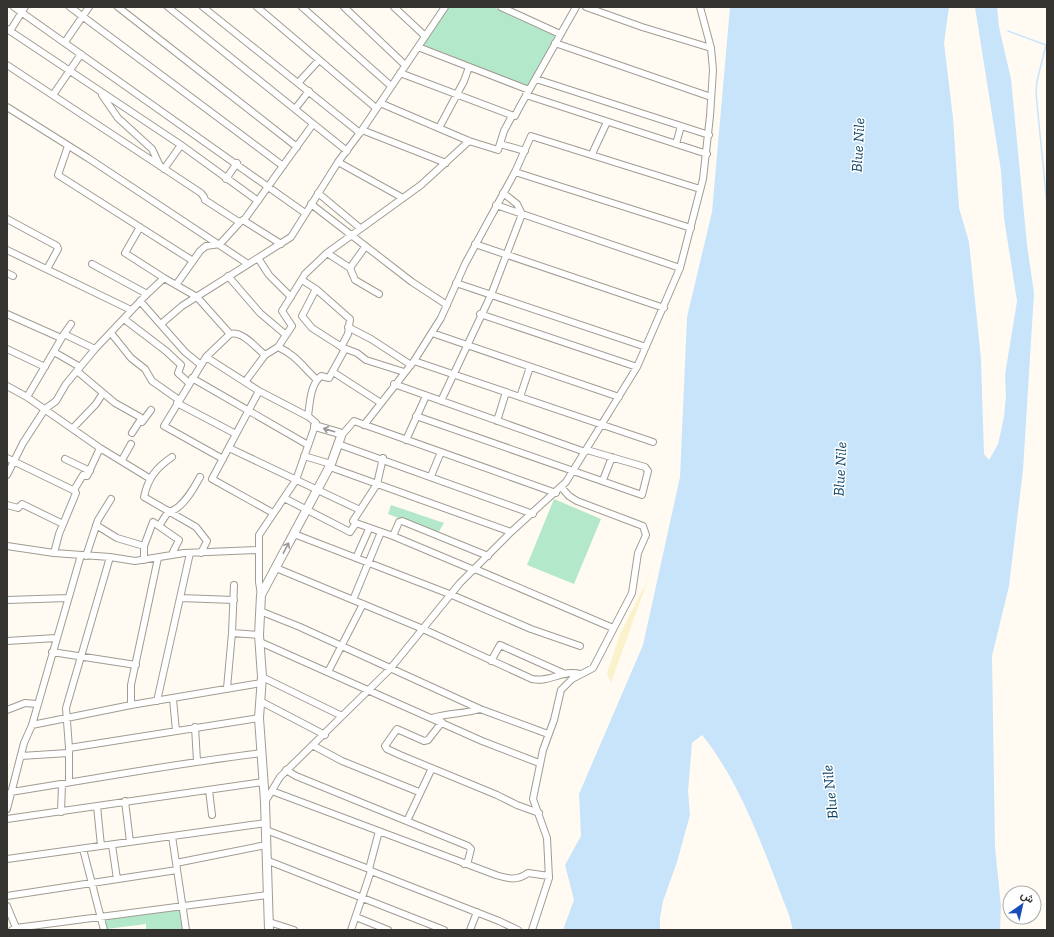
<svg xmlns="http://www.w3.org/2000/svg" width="1054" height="937" font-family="'Zilla Slab',Vazirmatn,serif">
  <rect width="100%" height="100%" fill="#fffbf3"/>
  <!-- green -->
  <path fill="#b3e8ca" d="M447 7H493L557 36 529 87 421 45Z
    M554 499 601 519 574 584 527 565Z
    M391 505 444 523 438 533 388 514Z
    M181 907 184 930H146V924L107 929 104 918Z"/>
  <!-- sand -->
  <path fill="#fbf2cc" d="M657 554 611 683 607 673 620 634 645 585Z"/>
  <!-- water -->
  <path fill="#c8e4fa" d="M730 7H949L944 43 953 118 959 208 969 242 981 359 984 454 989 460 998 444 1004 417 1006 395 1005 375 1017 301 1004 218 1001 171 975 7H997L999 27 1011 79 1027 245 1034 293 1023 470 1009 586 992 656 995 847 1001 906 1000 930H793L789 915C766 856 742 784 702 735L692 743 688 791 690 815 677 862 663 901 660 918V930H563L574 900 565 865 581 836 579 794 643 645 680 477 687 317 712 212Z"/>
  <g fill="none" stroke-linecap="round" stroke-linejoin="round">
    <!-- stream -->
    <path stroke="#c8e4fa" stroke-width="1.5" d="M1008 31 1046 45
      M1046 45 1037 81 1036 93 1047 205"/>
    <defs>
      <path id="street" d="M14 7 305 213
        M70 7 283 166
        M118 7 297 147
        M168 7 347 151
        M203 7 360 133
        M257 7 376 108
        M302 7 391 86
        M344 7 405 65
        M394 7 425 36
        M445 7 418 47 529 90
        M501 7 560 34
        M586 7 642 27 711 48
        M7 29 181 145 258 201
        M10 31 25 7
        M65 42 89 7
        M555 43 711 97
        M7 65 201 193 204 197 205 200 239 222
        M400 73 514 116
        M536 79 709 135
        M299 82 319 60
        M53 95 81 54
        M102 95 118 118 152 149 160 166
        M526 95 707 154
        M380 103 469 141 498 150 504 131 512 116H515L519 108 576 7
        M7 107 88 158 248 264
        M295 109 309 91
        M439 128 464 81 469 67
        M362 130 446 163
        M500 144 525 151
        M676 144 681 126
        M68 146 58 175 193 261
        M592 154 607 122
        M338 162 403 198
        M164 169 181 145
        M515 172 691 228
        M226 179 237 163
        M318 193 360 228
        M311 204 412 282 447 305
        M496 205 680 268
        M7 219 57 246 58 249 47 269
        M243 220 281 244
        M140 227 125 253 164 278
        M475 244 664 308
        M7 250 131 310
        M327 253 350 268 355 280 379 294
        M258 258 269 275 291 297
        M92 264 147 294
        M350 268 365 247
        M7 273 13 276
        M228 276 260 313 286 335
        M302 280 316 289 350 319 348 334 341 347 357 353 366 360 404 372
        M456 283 646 347
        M176 285 200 251 206 246 220 244 241 221 244 220 313 124
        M316 289 302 316 312 328 340 346
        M140 301 185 352 201 365
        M7 314 61 338
        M480 314 637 367
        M124 319 166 351 181 365 178 373 189 383
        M161 324 182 306 291 237 338 162 362 130 418 47
        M348 327 371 339 411 365
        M111 333 131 358 145 369 152 381 179 400
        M432 333 619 397
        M64 334 71 324
        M278 347C296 355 303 367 317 380
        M7 349 45 367
        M54 352 80 367
        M206 357 259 391 309 417 316 423 296 480 259 535V582L261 595
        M414 361 653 442
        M77 371 115 403 140 417 141 419 132 433
        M333 372 381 403
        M192 378 308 445
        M245 382 265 355 278 347 292 326 282 311 305 274 327 253 421 185 469 141
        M394 384 585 452
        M7 386 27 397 100 448 149 478
        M259 391 212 479 273 513
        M27 397 64 334 95 349
        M520 397 530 367
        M441 401 491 295 522 214 517 204 503 193
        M177 403 236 434
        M308 416C310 403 310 385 321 376L329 378 345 349
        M416 416 642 495 648 471 645 467 587 450
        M140 421 142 422 151 410
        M497 421 506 392
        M364 425 414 361 441 318 465 264 515 172 531 136 700 189
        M73 428 96 404 103 393
        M341 436 354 421 556 493
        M406 440 426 396
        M338 444 533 514
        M229 448 360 510
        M304 456 331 464
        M172 457C156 468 148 478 144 497L196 527 207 541 201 553
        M7 458 75 491 76 493 59 534 54 553
        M65 459 90 471
        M223 459 164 426 206 357 230 334C242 330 256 348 265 355
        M122 460 131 444
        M330 467 511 532
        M7 475 23 443 45 409 56 401 66 384 95 349 147 294 164 278 197 297 230 334
        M431 476 441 452
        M603 480 612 457
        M74 490 83 475 87 476 100 448
        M284 498 350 532 356 523 353 521 377 484 383 458
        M7 505 18 508 22 504 63 524
        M356 523 393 536 474 570
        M96 525 117 538 144 546
        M159 526 168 512C182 510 194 488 200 477
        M294 534 452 595 531 629 580 646
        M393 536 399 522 402 521 488 556
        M7 546 54 553 110 557 135 561 184 553 258 550
        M86 556 98 520 111 499
        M356 558 369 529
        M144 560V546L153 522 179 540 172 554
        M276 568 423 629 532 679C549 683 564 669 580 674
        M475 569 613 628
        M180 598 234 600
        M7 600 68 598
        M353 600 381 532
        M260 611 300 627 480 709 548 734
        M232 633 259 635
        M7 641 56 638
        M260 642 482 741 539 763
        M52 652 136 665
        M491 661 500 645 565 674
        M328 672 363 604
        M262 677 342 716
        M227 688 232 633 234 585
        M173 699 176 731
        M157 701 190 553
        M260 701 325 735
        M131 705V685L158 558
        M7 710 25 703 37 704
        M432 718C448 713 464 714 480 709
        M442 722 428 740 424 741 397 729 385 746 387 749 400 755 497 795 517 805 539 813
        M32 725 131 705 261 683
        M195 727 197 761
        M314 746 342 761 419 792
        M69 748 259 718
        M21 756 68 753
        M286 770 296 776 468 846 471 849 468 861 464 864
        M69 782V748L66 708 110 557
        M209 790 212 815
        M272 791 496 875C509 879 517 881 528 873L549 876
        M11 792C94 779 178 763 262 753
        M125 801 130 842
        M265 802 280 777 390 669 460 583 511 532 566 482 637 367 680 268 703 179 710 116 713 70 711 48 700 7
        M97 806 101 846
        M7 809 24 743 32 725 81 555
        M61 812 62 784
        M7 819 263 782
        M407 821 432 768
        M266 830 369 869 371 871 499 921 518 930
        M172 836 186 930
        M112 845 117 879
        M83 849 104 930
        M7 859 266 823
        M266 860 444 930
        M176 863 266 845
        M369 869 379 831
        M7 896 177 870
        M7 906 17 930
        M356 917 388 930
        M269 922 294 930
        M12 930 16 928 267 895
        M351 930 371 871
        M470 930 477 912
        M532 930 549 878 547 838 533 799 543 750 554 720 561 690 572 679 593 668 632 593 638 553 646 535 643 526 577 501 569 496 561 487"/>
      <path id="secondary" d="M269 930 265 802 259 718 262 677 259 635 261 595 331 464 340 439 341 436 339 433 315 426"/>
    </defs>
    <!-- street casing -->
    <use href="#street" stroke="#a19c93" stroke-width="8"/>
    <!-- secondary casing -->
    <use href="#secondary" stroke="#a19c93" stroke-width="10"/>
    <!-- street -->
    <use href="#street" stroke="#fff" stroke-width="6"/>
    <!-- secondary -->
    <use href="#secondary" stroke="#fff" stroke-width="8"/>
  </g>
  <!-- one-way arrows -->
  <defs><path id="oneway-shaft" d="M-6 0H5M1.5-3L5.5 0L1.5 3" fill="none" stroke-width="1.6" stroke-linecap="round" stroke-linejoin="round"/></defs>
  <g stroke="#9a9998">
    <use href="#oneway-shaft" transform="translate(329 430) rotate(-164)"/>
    <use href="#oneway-shaft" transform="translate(286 548) rotate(-63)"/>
  </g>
  <g text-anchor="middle" stroke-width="3" stroke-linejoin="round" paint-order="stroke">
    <!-- water labels -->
    <g font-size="15" font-style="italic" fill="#0e4669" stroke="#fff">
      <text transform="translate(858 145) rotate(-87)" y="5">Blue Nile</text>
      <text transform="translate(840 469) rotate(-87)" y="5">Blue Nile</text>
      <text transform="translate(830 792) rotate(-96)" y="5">Blue Nile</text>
    </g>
  </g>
  <!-- border -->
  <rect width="1054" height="937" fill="none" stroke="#353330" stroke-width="16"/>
  <!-- north arrow -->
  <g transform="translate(1022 905) rotate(34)"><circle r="19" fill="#ffffff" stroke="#aeadac"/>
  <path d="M0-3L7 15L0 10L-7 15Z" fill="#184eba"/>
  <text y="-6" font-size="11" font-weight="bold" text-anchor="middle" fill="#353330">ش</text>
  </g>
</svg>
